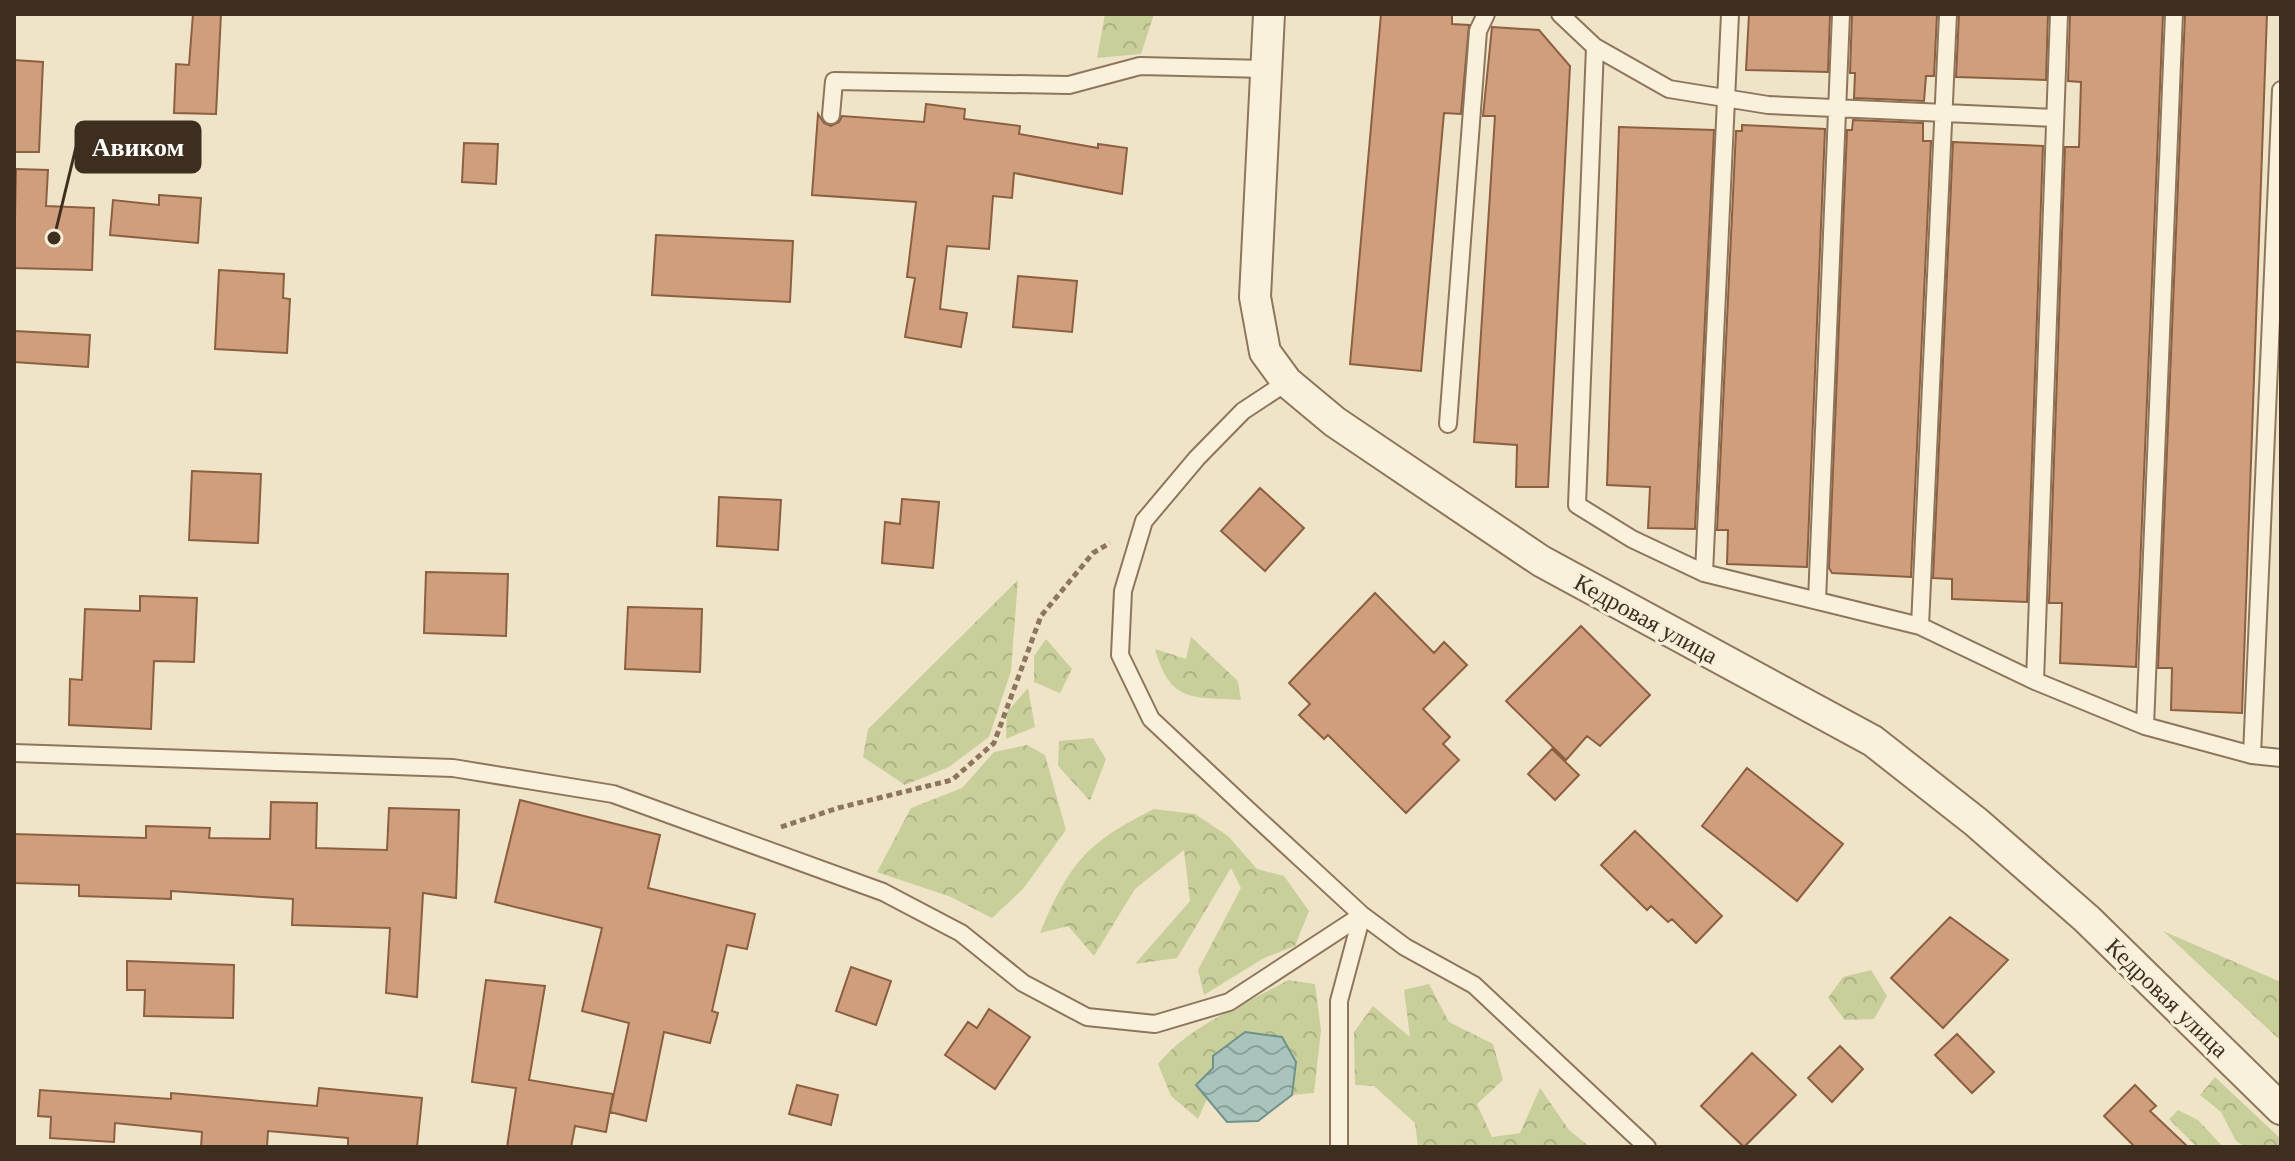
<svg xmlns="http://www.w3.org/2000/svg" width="2295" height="1161" font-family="Georgia,serif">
  <defs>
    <pattern id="forest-crowns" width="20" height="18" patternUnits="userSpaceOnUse" patternTransform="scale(2)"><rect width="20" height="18" fill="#c9cf9b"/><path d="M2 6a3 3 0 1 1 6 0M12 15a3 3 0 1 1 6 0" fill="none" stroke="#aeb285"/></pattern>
    <pattern id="water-waves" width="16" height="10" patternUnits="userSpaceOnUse" patternTransform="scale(2)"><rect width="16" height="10" fill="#a9c4bc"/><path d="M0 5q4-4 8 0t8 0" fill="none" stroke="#8ba098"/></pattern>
  </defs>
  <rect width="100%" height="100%" fill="#f0e4c8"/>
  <!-- forest -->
  <path fill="url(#forest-crowns)" d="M1105 14H1154L1141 54 1097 58Z
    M1018 580 1011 671 989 737 949 767 905 785 863 757 868 729Z
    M1191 637 1238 681 1241 700C1192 697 1170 703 1155 649L1186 659Z
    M1046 639 1072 669 1060 693 1034 682V656Z
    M1028 688 1035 727 1006 739 1007 712Z
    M1093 738 1106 759 1090 801 1058 766 1059 741Z
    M1027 745 1045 755 1066 830 1023 889 992 918 951 897 877 872 911 808 962 788 994 752Z
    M1154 809 1195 814 1228 836 1257 869 1284 876 1309 911 1295 946 1264 958 1204 995 1198 970 1241 888 1231 868 1177 958 1135 964 1190 901 1184 850 1135 889 1094 956 1068 926 1040 933C1070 862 1086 843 1154 809Z
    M2163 931 2281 982V1041Z
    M1871 970 1887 996 1874 1019 1845 1020 1828 998 1843 977Z
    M1288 980 1315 984 1321 1030 1314 1093 1292 1095 1296 1062 1214 1067 1196 1085 1207 1099 1198 1119 1171 1096 1158 1064C1191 1024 1244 1005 1288 980Z
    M1429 984 1449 1022 1493 1044 1503 1080 1477 1104 1492 1137 1520 1133 1540 1088 1569 1130 1590 1147H1418L1415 1123 1374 1086 1355 1085 1354 1032 1373 1006 1410 1037 1404 990Z
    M2215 1077 2281 1139V1147H2245L2236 1141 2221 1112 2200 1095Z
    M2178 1110 2198 1120 2223 1147H2197L2169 1119Z"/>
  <!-- water -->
  <path fill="url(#water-waves)" stroke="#6f938a" stroke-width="2" d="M1245 1032 1282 1037 1296 1062 1292 1095 1258 1121 1227 1122 1196 1085 1213 1068V1056Z"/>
  <!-- building -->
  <path fill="#cf9f7d" stroke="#8d5f41" stroke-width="2" d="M193 14H221L216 114 174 113 176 64 189 65Z
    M1381 14H1452V24L1469 25 1461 114 1444 113 1421 371 1350 364Z
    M1749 14H1830L1828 72 1746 70Z
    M1852 14H1937L1934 76H1926L1924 101 1854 98 1855 73H1850Z
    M1959 14H2048L2046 80 1956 77Z
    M2070 14H2163L2136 667 2060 663 2062 603H2049L2065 147H2079L2081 82 2068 81Z
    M2185 14H2267L2242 713 2171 710 2172 668H2158Z
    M1492 27 1539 30 1570 66 1548 487H1516L1517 445 1474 442 1495 116H1483Z
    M14 60 43 62 39 152H14Z
    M926 104 965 109 964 119 1020 126 1019 134 1098 148V144L1127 148 1122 194 1014 173 1012 198 993 196 989 249 947 246 940 309 967 313 961 347 905 337 915 278 907 277 916 202 812 195 818 114 824 123 831 126 839 122 842 116 924 122Z
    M1853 120 1923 123V141H1931L1911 577 1832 573 1829 568 1847 130H1852Z
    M1742 125 1825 129 1807 567 1727 564 1728 530H1717L1736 131H1742Z
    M1619 127 1714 130 1695 529 1648 528 1650 487 1607 485Z
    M1953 142 2043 146 2027 602 1952 599V579L1933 578Z
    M464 143 498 144 496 184 462 182Z
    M16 169 48 170 46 206 94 208 92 270 14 268Z
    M159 195 201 198 198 243 110 235 113 200 159 205Z
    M656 235 793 241 790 302 652 295Z
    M219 270 284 274 283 298 290 299 287 353 215 349Z
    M1018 276 1077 281 1072 332 1013 327Z
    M14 331 90 335 88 367 14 362Z
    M192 471 261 474 258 543 189 540Z
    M1260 488 1304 528 1265 571 1221 531Z
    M719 497 781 500 778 550 717 546Z
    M902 499 939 502 933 568 882 563 885 522 900 524Z
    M426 572 508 574 506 636 424 633Z
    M1375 593 1434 653 1444 642 1467 665 1423 709 1450 737 1443 744 1459 760 1406 813 1328 735 1324 739 1299 715 1310 704 1289 683Z
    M140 596 197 598 194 662 154 661 151 729 69 725 70 679 82 680 85 609 140 611Z
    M628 607 702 609 700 672 625 669Z
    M1581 626 1650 695 1600 746 1587 736 1566 760 1506 701Z
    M1552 749 1579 775 1555 800 1528 774Z
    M1747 768 1843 844 1797 901 1702 826Z
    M520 800 660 835 648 888 755 914 747 949 727 945 712 1011 718 1013 710 1043 664 1032 646 1121 610 1112 629 1023 582 1011 602 928 495 902Z
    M271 802 317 803 316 848 387 850 389 808 459 810 456 898 423 893 417 997 386 993 390 928 292 925 293 899 171 891V899L79 896V885L14 883V834L146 838V826L210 828 209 838 270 839Z
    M1635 831 1722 916 1696 943 1672 919 1668 922 1651 906 1647 910 1601 865Z
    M1950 917 2008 960 1943 1028 1891 978Z
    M127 961 234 965 233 1018 144 1016 145 990H127Z
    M851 967 891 981 876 1025 836 1011Z
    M486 980 545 986 529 1080 613 1094 606 1132 575 1126 571 1147H507L516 1088 472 1082Z
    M989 1009 1030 1037 995 1089 945 1055 968 1022 977 1028Z
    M1957 1034 1994 1072 1972 1093 1935 1055Z
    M1840 1046 1863 1069 1832 1102 1808 1078Z
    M1752 1053 1796 1095 1744 1147 1701 1106Z
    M797 1085 838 1095 831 1125 789 1114Z
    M2135 1085 2156 1106 2150 1111 2188 1147H2135L2104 1116Z
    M319 1088 422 1098 417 1147H348V1138L268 1131 267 1147H201L202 1132 115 1123 114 1142 50 1138 51 1117 38 1116 40 1090 171 1099V1093L317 1106Z"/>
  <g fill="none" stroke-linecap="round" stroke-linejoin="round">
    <defs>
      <path id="lane" d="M1560 14 1595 47 1669 89 1768 105 2055 118
        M1595 47 1577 505 1632 539 1704 573 1920 626 2035 681 2145 726 2252 755 2281 758
        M831 115 834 81 1069 85 1140 66 1266 69
        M1287 382 1243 411 1197 458 1144 521 1123 591 1120 655 1151 719 1246 808 1362 915 1405 947 1474 985 1647 1147
        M1448 424 1478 31 1486 14
        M1704 573 1730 14
        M1817 601 1841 14
        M1920 626 1948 14
        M2035 681 2059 14
        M2145 726 2174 14
        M14 753 453 768 613 794 883 892 961 933 1023 983 1087 1017 1155 1024 1229 1002 1362 915
        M2252 755 2281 90
        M1339 1147V1001L1362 915"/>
      <path id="street" d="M1269 14 1255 297 1265 352 1287 382 1335 422 1541 561 1873 741 1976 822 2087 919 2281 1109"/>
    </defs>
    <!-- lane casing -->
    <use href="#lane" stroke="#8d765c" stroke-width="20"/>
    <!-- street casing -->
    <use href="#street" stroke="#8d765c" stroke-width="34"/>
    <!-- path -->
    <path stroke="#8d765c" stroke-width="5" stroke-dasharray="6 4" stroke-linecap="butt" d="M781 827 838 808 952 780 994 743 1041 616 1093 553 1110 543"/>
    <!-- lane -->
    <use href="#lane" stroke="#faf1dc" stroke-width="16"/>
    <!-- street -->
    <use href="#street" stroke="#faf1dc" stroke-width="30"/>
  </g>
  <g text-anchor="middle" stroke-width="6" stroke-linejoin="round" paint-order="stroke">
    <!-- street labels -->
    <g font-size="24" fill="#3d2e20" stroke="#f7eed8">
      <text transform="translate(1646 619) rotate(29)" y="8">Кедровая улица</text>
      <text transform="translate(2167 998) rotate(44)" y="8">Кедровая улица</text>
    </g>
  </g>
  <!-- callouts -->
  <path fill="none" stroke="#3d2e20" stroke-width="3" d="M54 238L76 147"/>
  <circle fill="#3d2e20" stroke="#f7eed8" stroke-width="3" cx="54" cy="238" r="8"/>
  <rect fill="#3d2e20" stroke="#3d2e20" stroke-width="3" x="76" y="122" width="124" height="50" rx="8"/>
  <g font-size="26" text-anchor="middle" font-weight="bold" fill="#fff">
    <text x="138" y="156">Авиком</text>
  </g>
  <!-- border -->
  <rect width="2295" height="1161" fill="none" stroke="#3d2e20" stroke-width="32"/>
</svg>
